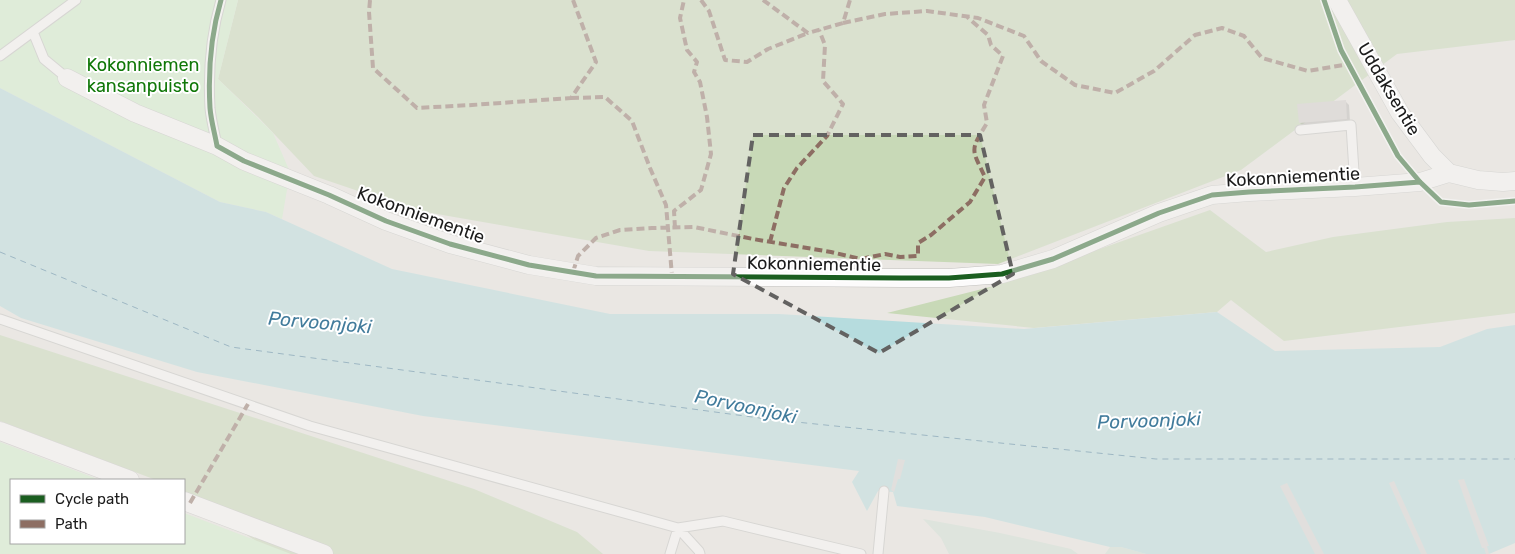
<svg xmlns="http://www.w3.org/2000/svg" width="1515" height="554" font-family="Rubik,sans-serif">
  <rect width="100%" height="100%" fill="#eae7e3"/>
  <!-- forest -->
  <path fill="#c8d9b7" d="M238 0H1515V40L1397 54 1241 170 998 264 649 251 414 210 314 176 258 117 218 79Z
    M1210 210 1266 252 1333 237 1447 222 1515 218V313L1284 341 1231 300 1217 312 1034 328 887 313 998 285Z
    M0 335 474 489 577 532 603 554H276L184 494V480H156L0 421Z"/>
  <!-- wetland -->
  <path fill="#d1e0d4" d="M923 519 1000 533 1071 549 1078 554H949L941 538Z
    M1110 547H1121L1146 554H1105Z"/>
  <!-- park -->
  <path fill="#d2f1cc" d="M0 0H238L218 79 273 133 290 172 282 219 266 212 220 202 0 88Z
    M0 442 100 480H11V543H184V513L291 554H0Z"/>
  <!-- water -->
  <path fill="#b6dcde" d="M0 88 220 202 266 212 392 269 610 314H779L1024 329 1217 312 1275 351 1440 347 1487 329 1515 325V543L1489 554H1146L1121 547H1110L985 517 897 506 893 492 878 491 867 511 852 482 859 471 423 416 197 372 21 318 0 306Z"/>
  <!-- pier -->
  <path fill="#d7d6d4" d="M898 459 905 460 900 479H898L894 492 891 490Z
    M1464 479 1489 546H1487L1489 554H1486L1484 548H1482L1458 480Z
    M1394 481 1427 554H1421L1389 483Z
    M1287 483 1324 554H1315L1280 486Z"/>
  <!-- shadow -->
  <path fill="#0003" d="M1345 101 1349 105 1350 122 1303 126 1300 123Z"/>
  <g fill="none" stroke-linecap="round" stroke-linejoin="round">
    <!-- ferry -->
    <path stroke="#427c9c" stroke-width="1" stroke-dasharray="6 5" stroke-linecap="butt" d="M0 252 231 347 767 419 1156 459H1515"/>
  </g>
  <!-- building -->
  <path fill="#d2cecc" d="M1346 100 1347 119 1299 123 1297 104Z"/>
  <g fill="none" stroke-linecap="round" stroke-linejoin="round">
    <defs>
      <path id="service" d="M33 32 44 59 67 78
        M0 56 76 0
        M1300 130 1351 125 1355 187
        M217 146C215 134 211 120 210 108 208 72 211 34 221 0
        M0 319 310 426 678 528 723 521 861 554
        M678 528 699 551 700 554
        M670 554 678 528
        M878 554 884 491"/>
      <path id="minor" d="M1337 0 1400 113 1432 156 1449 173
        M67 78 135 113 217 146 244 161 329 195 386 221 450 244 529 265 596 276 901 278H949L1002 274 1053 259 1159 213 1212 195 1249 192 1355 187 1420 182 1449 173 1478 180 1503 182 1515 181
        M0 431 130 480
        M184 501 324 554"/>
    </defs>
    <!-- service casing -->
    <use href="#service" stroke="#c2c1bf" stroke-width="11"/>
    <!-- minor casing -->
    <use href="#minor" stroke="#c2c1bf" stroke-width="19"/>
    <!-- service -->
    <use href="#service" stroke="#fcfbfb" stroke-width="9"/>
    <!-- minor -->
    <use href="#minor" stroke="#fcfbfb" stroke-width="18"/>
    <!-- quiet -->
    <path stroke="#8d6e63" stroke-width="4" stroke-dasharray="8 4" stroke-linecap="butt" d="M370 0 369 12 373 68 417 108 472 105 571 98 596 62 573 0
      M701 0 709 11 725 60 747 62 768 49 808 33
      M763 0 808 33 843 23 850 0
      M843 23 885 14 927 11 978 18 1024 36 1041 61 1075 85 1115 93 1154 71 1195 35 1222 28 1244 36 1262 58 1308 71 1349 64
      M571 98 605 97 632 121 650 168 666 205 672 276
      M675 228 674 211 701 190 711 154 707 117 700 82 694 72 697 62 687 50 680 18 684 0
      M770 242 784 188 797 168 827 136 843 104 823 81 825 45 819 30
      M573 272 578 256 596 238 620 230 652 228 694 227 753 239 831 252 861 259 885 254 900 257 918 256V243L931 235 970 202 985 177C971 148 970 151 987 123L984 105 1003 56 991 45 988 35 966 16
      M190 503 248 404"/>
    <defs>
      <path id="cycleway" d="M221 0C211 34 208 73 210 108 211 121 215 134 217 146L244 161 329 195 386 221 450 244 529 265 596 276 901 278H949L1002 274 1053 259 1159 213 1212 195 1249 192 1355 187 1420 182
        M1324 0 1341 50 1398 156 1420 182 1441 202 1469 205 1515 201"/>
    </defs>
    <!-- cycleway casing -->
    <use href="#cycleway" stroke="#fff" stroke-width="8"/>
    <!-- cycleway -->
    <use href="#cycleway" stroke="#1b5e20" stroke-width="5"/>
  </g>
  <!-- marked area -->
  <path d="M0 0H1515V554H0ZM753 135H980L1013 274 879 353 733 274Z" fill="#eae7e3" fill-opacity=".55" fill-rule="evenodd"/>
  <path fill="none" stroke="#636261" stroke-width="4" stroke-dasharray="10 6" stroke-linejoin="round" d="M753 135H980L1013 274 879 353 733 274Z"/>
  <g text-anchor="middle" stroke-width="4" stroke-linejoin="round" paint-order="stroke">
    <!-- park labels -->
    <g font-size="18" fill="#117809" stroke="#fff">
      <text x="143" y="71">Kokonniemen<tspan x="143" dy="21">kansanpuisto</tspan></text>
    </g>
    <!-- street labels -->
    <g font-size="18" fill="#1b1b1b" stroke="#fff">
      <text transform="translate(1389 89) rotate(59)" y="6">Uddaksentie</text>
      <text transform="translate(1293 177) rotate(-3)" y="6">Kokonniementie</text>
      <text transform="translate(421 215) rotate(20)" y="6">Kokonniementie</text>
      <text transform="translate(814 264) rotate(1)" y="6">Kokonniementie</text>
    </g>
    <!-- water labels -->
    <g font-size="19" font-style="italic" fill="#427c9c" stroke="#fff">
      <text transform="translate(320 322) rotate(5)" y="7">Porvoonjoki</text>
      <text transform="translate(746 406) rotate(12)" y="7">Porvoonjoki</text>
      <text transform="translate(1149 420) rotate(-2)" y="7">Porvoonjoki</text>
    </g>
  </g>
  <!-- legend -->
  <rect x="10" y="479" width="175" height="65" fill="#ffffff" stroke="#a4a4a4"/>
  <rect x="20" y="495" width="25" height="8" fill="#1b5e20" stroke="#a4a4a4"/>
  <text x="55" y="504" font-size="15" fill="#1b1b1b">Cycle path</text>
  <rect x="20" y="520" width="25" height="8" fill="#8d6e63" stroke="#a4a4a4"/>
  <text x="55" y="529" font-size="15" fill="#1b1b1b">Path</text>
</svg>
